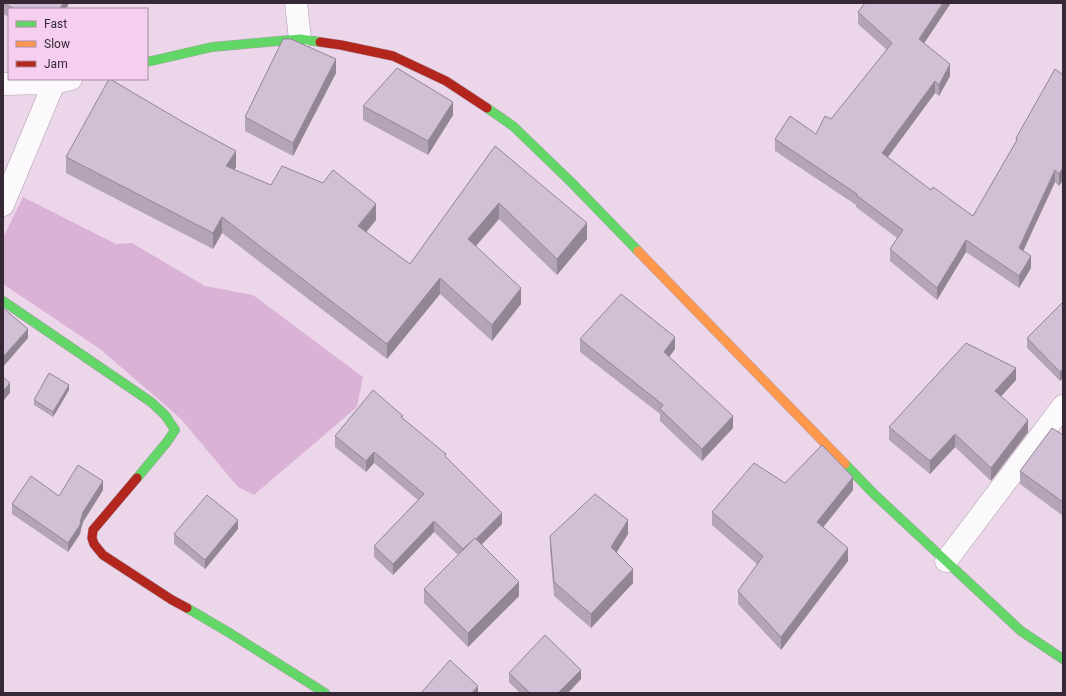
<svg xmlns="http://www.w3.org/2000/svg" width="1066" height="696" font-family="Roboto,sans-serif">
  <rect width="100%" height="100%" fill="#ecd7ea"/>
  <!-- green -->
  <path fill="#dab2d6" d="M23 197 116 244 132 243 205 286 253 295 363 377 357 407 254 495 238 487 180 418 100 349 3 284V238Z"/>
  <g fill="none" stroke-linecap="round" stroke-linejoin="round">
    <defs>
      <path id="street" d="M296 3 300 39
        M3 84 54 83 71 79
        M3 205 54 83
        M946 561 1063 406"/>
      <path id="fast" d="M147 62 212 47 300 39 320 42
        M487 108 513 126 571 182 638 251
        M3 301 151 402 165 415 175 430 167 442 137 478
        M845 464 874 494 1021 631 1063 659
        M187 608 228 632 325 693"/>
      <path id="slow" d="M638 251 845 464"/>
      <path id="jam" d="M320 42 341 45 393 56 446 81 487 108
        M137 478 93 530 92 538 94 544 103 555 172 600 187 608"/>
    </defs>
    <!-- street casing -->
    <use href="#street" stroke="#ad9dab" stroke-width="23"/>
    <!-- fast casing -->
    <use href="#fast" stroke="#ad9dab" stroke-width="10"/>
    <!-- slow casing -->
    <use href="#slow" stroke="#ad9dab" stroke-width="10"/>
    <!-- jam casing -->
    <use href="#jam" stroke="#ad9dab" stroke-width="10"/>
    <!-- street -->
    <use href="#street" stroke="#fcf9fc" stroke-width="22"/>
    <!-- fast -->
    <use href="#fast" stroke="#63d668" stroke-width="9"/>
    <!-- slow -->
    <use href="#slow" stroke="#ff974d" stroke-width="9"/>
    <!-- jam -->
    <use href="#jam" stroke="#b3261e" stroke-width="9"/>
  </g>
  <!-- wall -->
  <path fill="#b3a4b7" d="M3 3H69L66 9H9V17L3 14Z
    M858 12 924 43 950 76 939 96 935 93 888 157 931 190 973 216 1016 142V138L1063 75V180L1059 186 1055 182 1023 251 1031 268 1019 288 966 252 937 300 890 261V249L897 238 856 207V205L775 151V139L816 134 831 119 887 50 858 24Z
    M336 73 293 156 245 131V117Z
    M363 106 453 115 428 155 363 120Z
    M495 146 587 239 557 275 499 219 476 246 521 304 492 341 440 294 387 359 222 233 213 249 66 173V157L236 167 234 170 271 185 376 220 366 232 410 264Z
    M1062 303 1060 381 1027 348V338Z
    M580 339 675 349 669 357 733 428 702 461 660 421V414L580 352Z
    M1016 380 1001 396 1028 432 991 481 955 447 930 474 889 440V427Z
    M69 390 53 417 34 405V400Z
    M403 418 446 457 502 524 482 544 519 596 468 647 424 603V589L458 555 434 532 393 575 374 557V546L418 500 374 463 366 472 335 447V436Z
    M1063 435V516L1020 484V471Z
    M785 483 853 490 823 527 848 561 781 650 738 604V591L757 564 712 525V512Z
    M103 490 83 522 81 529 80 534 68 552 12 514V504L59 496Z
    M238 529 205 569 174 544V534Z
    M628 534 617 552 633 583 591 628 554 596 550 550V536Z
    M509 673 581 679 568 693H520L509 682Z"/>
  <!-- shaded-wall -->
  <path fill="#928695" d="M63 3H69L66 9H60Z
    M943 3H951L919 51V39Z
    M336 59V73L293 156V143Z
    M950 64V76L939 96V85Z
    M935 81V93L882 165V153Z
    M453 102V115L428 155V141Z
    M236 151V167L226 182V166Z
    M1063 168V180L1059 186V174Z
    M1055 170V182L1019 260V248Z
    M499 203V219L468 255V239Z
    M376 204V220L358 242V226Z
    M222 217V233L213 249V233Z
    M587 223V239L557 275V259Z
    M966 240V252L937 300V288Z
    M1031 256V268L1019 288V276Z
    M440 278V294L387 359V344Z
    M521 288V304L492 341V325Z
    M28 329V338L3 367V357Z
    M675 337V349L664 364V352Z
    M1016 368V380L995 403V391Z
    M1063 369V378L1060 381V372Z
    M10 383V393L3 401V391Z
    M69 385V390L53 417V412Z
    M733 416V428L702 461V449Z
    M1028 420V432L991 481V468Z
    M955 434V447L930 474V461Z
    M374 452V463L366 472V461Z
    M853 477V490L817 535V522Z
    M103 481V490L83 522 81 529 80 534 68 552V543L83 512Z
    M502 513V524L464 562V550Z
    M238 520V529L205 569V560Z
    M628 520V534L611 561V547Z
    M434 521V532L393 575V564Z
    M848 548V561L781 650V637Z
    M633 569V583L591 628V614Z
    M519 582V596L468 647V633Z
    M581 670V679L568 693H558Z
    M478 686V693H472Z"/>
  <!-- building -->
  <path fill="#d0bfd5" stroke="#928695" d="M3 3H63L60 9H15Z
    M865 3H943L919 39 950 64 939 85 935 81 882 153 931 190 933 187 973 216 1017 140 1016 138 1055 69 1063 75V168L1059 174 1055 170 1019 248 1031 256 1019 276 966 240 937 288 890 249 903 230 856 195 857 194 775 139 790 116 816 134 825 116 831 119 892 43 858 12Z
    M283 39H291L336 59 293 143 245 117Z
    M397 68 453 102 428 141 363 106Z
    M109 79H110L188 125 236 151 226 166 271 185 282 166 323 183 333 170 376 204 358 226 410 264 495 146 587 223 557 259 499 203 468 239 521 288 492 325 440 278 387 344 222 217 213 233 66 157Z
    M621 294 675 337 664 352 733 416 702 449 660 409 663 405 580 339Z
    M1062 303 1063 304V369L1060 372 1027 338Z
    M3 308 28 329 3 357Z
    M966 343 1016 368 995 391 1028 420 991 468 955 434 930 461 889 427Z
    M49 373 69 385 53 412 34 400Z
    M3 377 10 383 3 391Z
    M373 390 403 416 401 417 446 454 445 456 502 513 476 539 475 538 463 549 434 521 393 564 374 546 424 494 374 452 366 461 335 436Z
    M1052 428 1063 435V502L1020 471Z
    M822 445 853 477 817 522 848 548 781 637 738 591 763 556 712 512 754 463 785 483Z
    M78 465 103 481 83 512 81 519 80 525 68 543 12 504 31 476 59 496Z
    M595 494 628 520 611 547 633 569 591 614 554 582 550 536Z
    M207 495 238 520 205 560 174 534Z
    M475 538 519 582 468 633 424 589Z
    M545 635 581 670 558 693H530L509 673Z
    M450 660 478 686 472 693H421Z"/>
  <!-- border -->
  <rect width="1066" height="696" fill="none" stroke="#372835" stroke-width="8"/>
  <!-- legend -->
  <rect x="8" y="8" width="140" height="72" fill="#f5cef0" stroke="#a98ca5"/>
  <rect x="16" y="21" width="20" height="6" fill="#63d668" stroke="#a98ca5"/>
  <text x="44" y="28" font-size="12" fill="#372835">Fast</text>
  <rect x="16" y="41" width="20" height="6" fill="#ff974d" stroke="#a98ca5"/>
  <text x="44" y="48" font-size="12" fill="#372835">Slow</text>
  <rect x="16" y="61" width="20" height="6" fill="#b3261e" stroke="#a98ca5"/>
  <text x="44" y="68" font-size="12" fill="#372835">Jam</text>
</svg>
